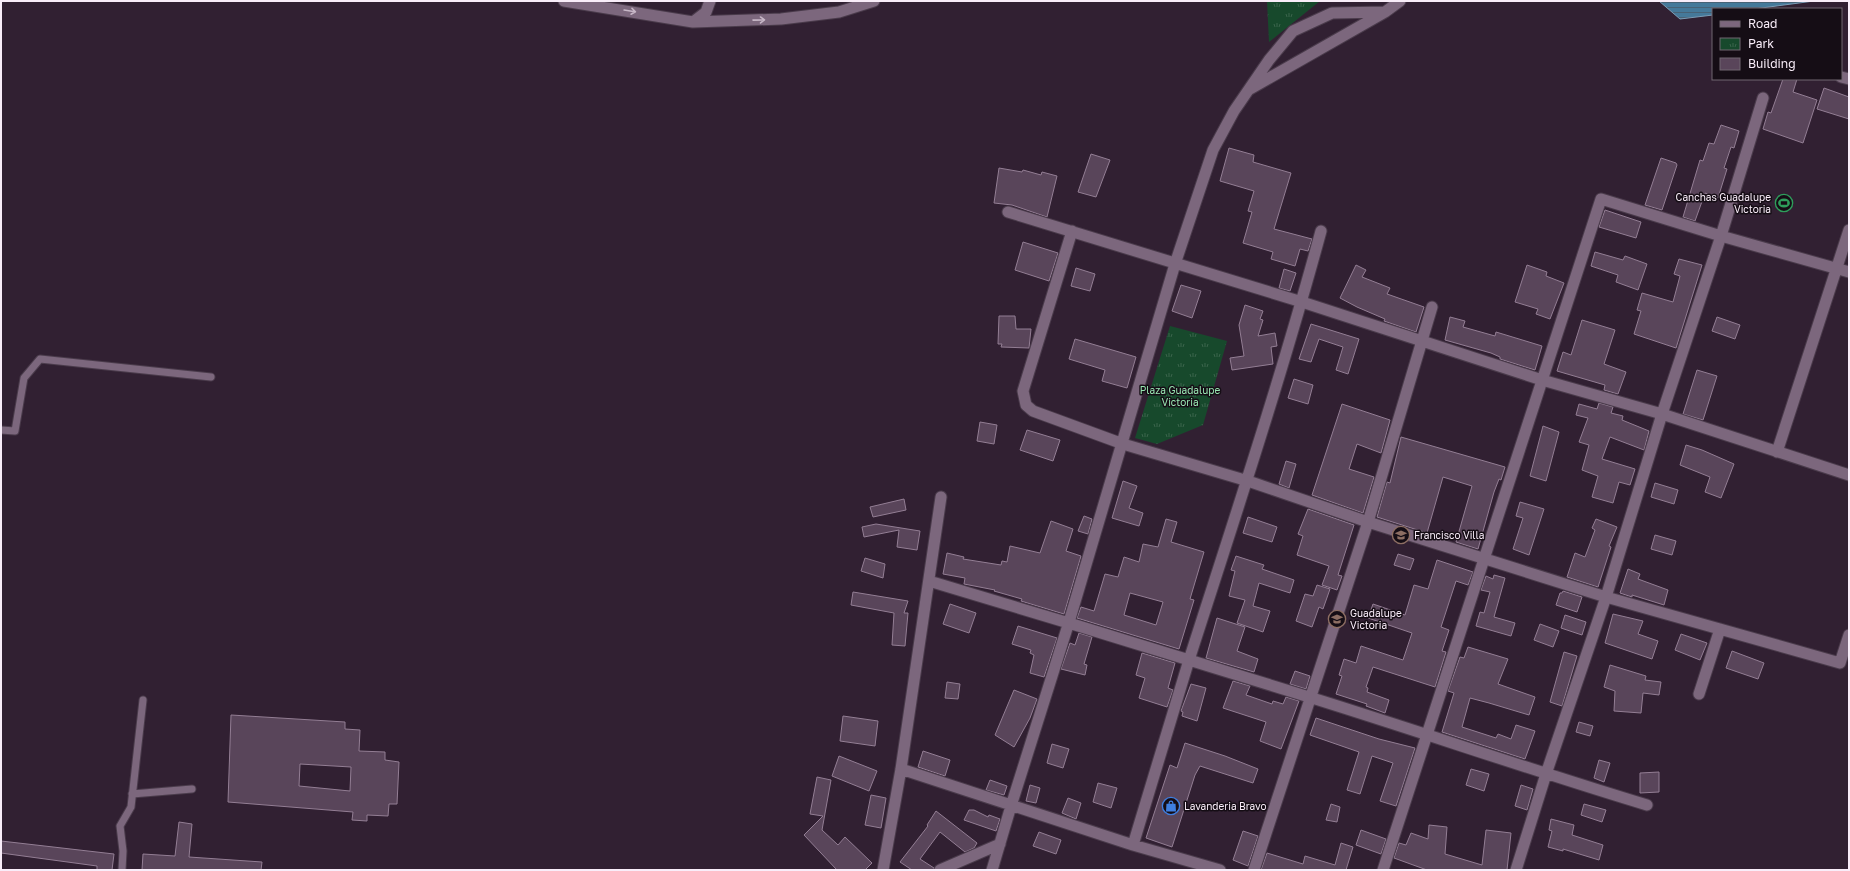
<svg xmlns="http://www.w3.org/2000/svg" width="1850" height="871" font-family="'Golos Text',sans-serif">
  <defs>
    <pattern id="park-tufts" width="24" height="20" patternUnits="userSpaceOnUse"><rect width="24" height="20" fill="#17492c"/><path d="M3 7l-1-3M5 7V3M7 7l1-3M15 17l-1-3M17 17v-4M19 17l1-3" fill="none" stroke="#3a644b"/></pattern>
    <pattern id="water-rules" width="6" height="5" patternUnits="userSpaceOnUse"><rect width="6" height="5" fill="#45799a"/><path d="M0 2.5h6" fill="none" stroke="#486276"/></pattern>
  </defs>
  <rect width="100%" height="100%" fill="#312032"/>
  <!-- park -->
  <path fill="url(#park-tufts)" d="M1267 1H1320L1269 42Z
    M1170 326 1227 341 1203 425 1157 444 1135 438Z"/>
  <!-- water -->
  <path fill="url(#water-rules)" stroke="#7b9cb6" d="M1659 1H1814L1754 9H1713V15L1680 19Z"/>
  <!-- building -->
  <path fill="#59455a" stroke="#937e94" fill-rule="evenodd" d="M1783 79H1797L1793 92 1817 100 1803 143 1763 129 1768 112 1771 113Z
    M1824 88 1849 97V119L1817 109Z
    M1721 125 1739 131 1734 148 1731 147 1724 168 1727 169 1718 198 1705 193 1695 221 1683 217 1700 160 1703 161 1709 143 1714 144Z
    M1229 148 1254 155 1253 162 1291 173 1274 229 1312 239 1308 251 1300 249 1295 266 1271 259 1273 252 1243 243 1252 212 1248 211 1254 191 1220 181Z
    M1091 154 1110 160 1096 197 1078 192Z
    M1661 158 1676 163 1677 165 1662 210 1645 205Z
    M999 168 1022 172 1023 170 1041 175 1042 172 1057 176 1047 217 1012 205 994 203Z
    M1605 210 1641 222 1636 238 1599 227Z
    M1023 242 1058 253 1049 281 1015 270Z
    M1595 252 1623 260 1625 256 1647 264 1638 290 1616 282 1618 275 1591 266Z
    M1679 259 1702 265 1676 348 1634 334 1641 311 1637 310 1642 293 1673 302 1680 276 1674 274Z
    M1356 265 1366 270 1362 277 1390 288 1387 294 1424 307 1416 332 1384 321 1385 319 1357 307 1340 298Z
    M1527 265 1547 272 1546 276 1564 283 1550 319 1536 314 1538 309 1515 302Z
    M1076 268 1095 274 1090 291 1071 286Z
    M1284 269 1296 273 1290 291 1279 288Z
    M1181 285 1201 291 1192 318 1172 311Z
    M1245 305 1263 311 1260 319 1263 320 1258 336 1275 333 1277 346 1271 347 1273 364 1232 370 1230 358 1244 356 1239 325Z
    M999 316H1015L1016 329H1031L1029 348 1001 347 1002 344H998Z
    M1450 317 1465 321 1463 327 1495 336 1496 332 1542 346 1535 370 1500 359V357L1491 353 1445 340Z
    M1717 317 1740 325 1735 339 1712 331Z
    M1582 320 1615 330 1604 364 1626 372 1618 394 1604 390 1605 385 1557 371 1563 352 1571 355Z
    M1311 324 1359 339 1348 374 1336 370 1343 347 1319 339 1311 362 1299 359Z
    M1075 339 1136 357 1127 388 1102 381 1105 370 1069 359Z
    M1697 370 1717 376 1703 420 1683 414Z
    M1294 379 1313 385 1308 404 1288 398Z
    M1599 403 1613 407 1611 413 1623 416 1622 420 1649 431 1644 450 1610 437 1602 459 1635 469 1630 485 1619 482 1613 503 1592 497 1598 476 1582 470 1589 445 1579 442 1588 418 1576 415 1579 404 1597 409Z
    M1342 404 1390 420 1381 453 1357 444 1349 469 1374 477 1363 513 1312 495Z
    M980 422 997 425 994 444 977 441Z
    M1543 426 1559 432 1546 481 1530 476Z
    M1027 430 1060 440 1053 461 1020 450Z
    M1401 437 1505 467 1501 480 1499 479 1494 492 1478 549 1456 542 1472 486 1443 477 1427 533 1377 517 1387 482 1390 483Z
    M1686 445 1702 450 1734 464 1721 498 1705 492 1710 477 1680 465Z
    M1286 461 1296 464 1289 488 1279 484Z
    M1123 481 1137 486 1129 508 1143 513 1139 526 1112 518Z
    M1655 483 1678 490 1674 504 1651 497Z
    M904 499 906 510 873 517 870 507Z
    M1520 502 1544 509 1529 555 1513 549 1523 518 1516 516Z
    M1308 509 1354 525 1338 575 1342 576 1337 590 1322 585 1329 566 1297 555 1303 536 1298 534Z
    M1084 516 1092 519 1088 534 1078 531Z
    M1248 517 1277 527 1272 542 1243 533Z
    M1166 519 1177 522 1171 542 1204 552 1190 599 1194 600 1179 649 1077 618 1081 607 1094 611 1105 574 1118 577 1124 557 1139 562 1143 544 1158 547ZM1130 593 1163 602 1156 625 1124 615Z
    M1596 519 1617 527 1609 546 1611 547 1598 587 1567 577 1575 553 1585 557 1595 530 1592 528Z
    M1051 521 1073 529 1066 551 1081 556 1064 614 1021 601 1022 599 994 591 995 590 964 584 965 578 943 574 947 553 964 557 963 559 1001 565 1002 561 1007 562 1010 546 1040 553Z
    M876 524 920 531 917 550 897 547 899 530 864 537 862 527Z
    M1655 535 1676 541 1672 555 1651 549Z
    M1398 554 1414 559 1410 570 1394 565Z
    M1236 556 1264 565 1262 569 1294 580 1290 593 1259 583 1253 606 1270 611 1263 632 1237 623 1245 600 1229 596 1235 571 1231 570Z
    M865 558 885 564 883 578 861 571Z
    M1437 560 1473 572 1468 585 1456 581 1441 627 1449 630 1442 651 1446 652 1435 687 1373 667 1366 687 1368 688 1367 692 1389 700 1385 713 1366 706 1367 704 1336 694 1342 676 1339 675 1344 659 1356 663 1361 646 1403 660 1412 633 1368 618 1373 604 1405 615 1414 585 1428 589Z
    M1628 569 1640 574 1638 579 1668 590 1664 605 1632 595V597L1620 593Z
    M1494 575 1505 578 1494 617 1515 623 1511 636 1476 626 1480 612 1484 613 1490 592 1481 590 1486 576 1493 579Z
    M1317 585 1330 589 1323 609 1319 607 1312 627 1296 621 1305 594 1313 596Z
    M1563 591 1582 597 1577 612 1556 605 1560 593H1562Z
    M853 592 908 601 904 613H908L905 646 892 645 894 613 851 605Z
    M950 604 976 613 969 633 943 624Z
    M1613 614 1643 621 1638 634 1658 641 1652 659 1605 643Z
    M1565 615 1586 622 1582 635 1561 628Z
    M1217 618 1245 627 1237 651 1258 659 1254 672 1206 658Z
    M1540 624 1559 631 1553 647 1534 640Z
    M1018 626 1057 638 1044 677 1030 673 1034 655 1030 653 1031 650 1012 644Z
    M1079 633 1092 637 1084 664 1087 665 1085 675 1061 669 1070 643 1075 645Z
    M1681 634 1707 643 1700 660 1675 650Z
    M1468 647 1508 659 1498 684 1535 697 1529 715 1489 703 1470 698 1462 727 1496 738 1498 734 1511 739 1516 725 1535 731 1525 759 1442 732 1454 693 1448 691 1460 657 1464 658Z
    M1732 651 1764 663 1758 679 1726 668Z
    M1564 652 1577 656 1562 706 1550 702Z
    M1142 653 1175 663 1168 688 1173 690 1167 707 1139 698 1145 678 1136 675Z
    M1610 665 1646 676 1645 680 1661 682 1659 695 1643 693 1641 713 1614 711 1615 691 1604 687Z
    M1295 671 1310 676 1306 689 1290 684Z
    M1233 681 1250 686 1246 695 1272 704 1273 701 1283 704 1286 697 1299 701 1281 749 1260 741 1266 722 1223 708Z
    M947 682 960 684 958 699 945 698Z
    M1191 684 1206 688 1197 721 1182 716 1183 712 1181 711Z
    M1014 690 1037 699 1030 718 1014 747 995 735Z
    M231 715 345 722V729L360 730 359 751 385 752V760L399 762 397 804H389L388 816 367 815V821L352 820 353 812 228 802ZM300 764 351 767 350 791 299 786Z
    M843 716 878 721 875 746 840 741Z
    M1316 718 1379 739 1415 748 1396 806 1380 801 1393 763 1372 756 1360 794 1347 790 1359 752 1310 735Z
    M1579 722 1593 726 1590 736 1576 732Z
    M1185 743 1225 756 1258 769 1253 783 1200 766 1195 775 1172 847 1146 838 1170 765 1177 768Z
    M1052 744 1069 749 1063 768 1047 763Z
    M923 751 950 760 945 776 918 767Z
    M839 756 877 771 869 791 832 776Z
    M1599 760 1610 763 1604 782 1594 778Z
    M1471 769 1489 774 1484 791 1466 785Z
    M1659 772V792L1640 793V773Z
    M817 777 831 780 822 830 838 845 845 837 872 863 865 870H837L804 835 823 816 810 814Z
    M990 780 1007 786 1004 795 986 790Z
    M1098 783 1117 788 1111 808 1093 802Z
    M1030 785 1040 788 1036 803 1026 801Z
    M1521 785 1533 789 1527 810 1515 806Z
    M871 795 886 798 881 828 865 825Z
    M1068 798 1081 803 1076 819 1062 813Z
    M1331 804 1340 807 1337 822 1326 820Z
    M1584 804 1606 810 1602 822 1581 815Z
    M969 810H974L988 817 989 815 1000 819 996 831 964 820Z
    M936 811 977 843 974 848 965 852 940 832 920 859 934 868 933 870H912L900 862 928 826 927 825Z
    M1551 819 1574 825 1572 835 1603 845 1599 860 1563 849V851L1548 847 1552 831 1549 830Z
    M179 822 192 824 189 857 262 862 261 870H142L143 854 175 856Z
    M1429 825 1447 827 1445 854 1482 865 1486 830 1511 833 1507 870H1427L1394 858 1399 843 1406 845 1411 833 1428 839Z
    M1361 830 1386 839 1381 854 1356 845Z
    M1243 831 1258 836 1248 866 1233 860Z
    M1039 832 1061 840 1056 854 1033 846Z
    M1 841 114 854 112 870H97V866L1 853Z
    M1341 843 1353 847 1346 870H1261L1267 853 1303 864 1305 856 1335 865Z"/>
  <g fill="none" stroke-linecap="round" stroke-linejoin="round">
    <defs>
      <path id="service" d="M1 430 15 431 24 378 40 359 211 377
        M132 794 192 789
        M122 870 123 851 120 826 131 807 143 700"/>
      <path id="minor" d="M564 1 693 22 781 19 839 12 874 1
        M693 22 706 12 710 1
        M1841 77 1849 79
        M1250 89 1385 12
        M1008 212 1302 302 1542 380 1662 414 1849 475
        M1072 231 1023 391 1026 405 1033 411 1123 444 1248 481 1368 522 1606 597 1840 663 1849 635
        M1777 452 1849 230
        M929 581C1056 619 1182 657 1309 697 1422 732 1534 771 1647 805
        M1699 694 1720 629
        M901 769 1133 845 1220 870
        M1133 845C1152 783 1170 721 1189 660 1235 517 1282 375 1321 231
        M883 870 901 769 941 497
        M940 870 1000 844
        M992 870 1011 806 1069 622 1175 264 1213 150 1234 111 1269 60 1293 31 1332 13 1385 12 1400 1
        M1254 870 1368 522 1432 307
        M1383 870 1601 199 1721 236 1849 272
        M1516 870 1546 774 1606 597 1662 414 1721 236 1763 98"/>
    </defs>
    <!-- service casing -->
    <use href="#service" stroke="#4a3b4b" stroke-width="9"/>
    <!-- minor casing -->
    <use href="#minor" stroke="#4a3b4b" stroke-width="13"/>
    <!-- service -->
    <use href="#service" stroke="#7c677d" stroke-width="7"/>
    <!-- minor -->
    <use href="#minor" stroke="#7c677d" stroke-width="11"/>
  </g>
  <!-- one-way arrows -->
  <defs><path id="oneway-shaft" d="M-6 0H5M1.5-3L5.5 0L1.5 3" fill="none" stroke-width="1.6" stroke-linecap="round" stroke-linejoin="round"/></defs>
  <g stroke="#c7b7c7">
    <use href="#oneway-shaft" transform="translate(630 11) rotate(9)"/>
    <use href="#oneway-shaft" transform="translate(759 20) rotate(-1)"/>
  </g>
  <!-- icons -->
  <defs>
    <symbol id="stadium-ring" viewBox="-11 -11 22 22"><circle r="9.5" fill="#150d15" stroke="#2e9e5b" stroke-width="1.5"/><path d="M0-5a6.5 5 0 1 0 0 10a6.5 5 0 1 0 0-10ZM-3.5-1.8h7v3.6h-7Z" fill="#2e9e5b"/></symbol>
    <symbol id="school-ring" viewBox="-11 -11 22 22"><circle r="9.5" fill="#150d15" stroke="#8d6e63" stroke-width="1.5"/><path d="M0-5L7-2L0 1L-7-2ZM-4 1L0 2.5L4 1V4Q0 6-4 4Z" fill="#8d6e63"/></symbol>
    <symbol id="shop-ring" viewBox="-11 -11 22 22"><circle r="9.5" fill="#150d15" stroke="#3f7fe0" stroke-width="1.5"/><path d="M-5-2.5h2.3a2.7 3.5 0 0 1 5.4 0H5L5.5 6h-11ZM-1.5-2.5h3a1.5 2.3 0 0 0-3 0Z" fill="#3f7fe0"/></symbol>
  </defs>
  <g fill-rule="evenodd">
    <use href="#stadium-ring" x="1774" y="193" width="20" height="20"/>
    <use href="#school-ring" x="1391" y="525" width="20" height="20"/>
    <use href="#school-ring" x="1327" y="609" width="20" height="20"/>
    <use href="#shop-ring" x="1161" y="796" width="20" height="20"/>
  </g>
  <g text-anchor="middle" stroke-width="3" stroke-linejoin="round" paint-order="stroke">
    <!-- poi labels -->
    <g font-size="10" fill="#f9edf9" stroke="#150d15" text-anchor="start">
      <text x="1771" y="201" text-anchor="end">Canchas Guadalupe<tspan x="1771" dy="12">Victoria</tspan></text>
      <text x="1414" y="539">Francisco Villa</text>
      <text x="1350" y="617">Guadalupe<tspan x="1350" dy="12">Victoria</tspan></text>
      <text x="1184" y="810">Lavanderia Bravo</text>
    </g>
    <!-- park labels -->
    <g font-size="10" fill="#98e6b2" stroke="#150d15">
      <text x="1180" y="394">Plaza Guadalupe<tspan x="1180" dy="12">Victoria</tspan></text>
    </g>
  </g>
  <!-- border -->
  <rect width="1850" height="871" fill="none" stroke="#f9edf9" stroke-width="4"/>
  <!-- legend -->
  <rect x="1712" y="8" width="130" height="72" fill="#150d15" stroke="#706770"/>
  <rect x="1720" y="21" width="20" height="6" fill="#7c677d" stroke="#706770"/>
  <text x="1748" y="28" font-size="12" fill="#f9edf9">Road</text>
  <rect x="1720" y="38" width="20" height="12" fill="url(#park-tufts)" stroke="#706770"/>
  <text x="1748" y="48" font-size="12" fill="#f9edf9">Park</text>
  <rect x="1720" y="58" width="20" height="12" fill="#59455a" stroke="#706770"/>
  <text x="1748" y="68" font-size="12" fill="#f9edf9">Building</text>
</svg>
